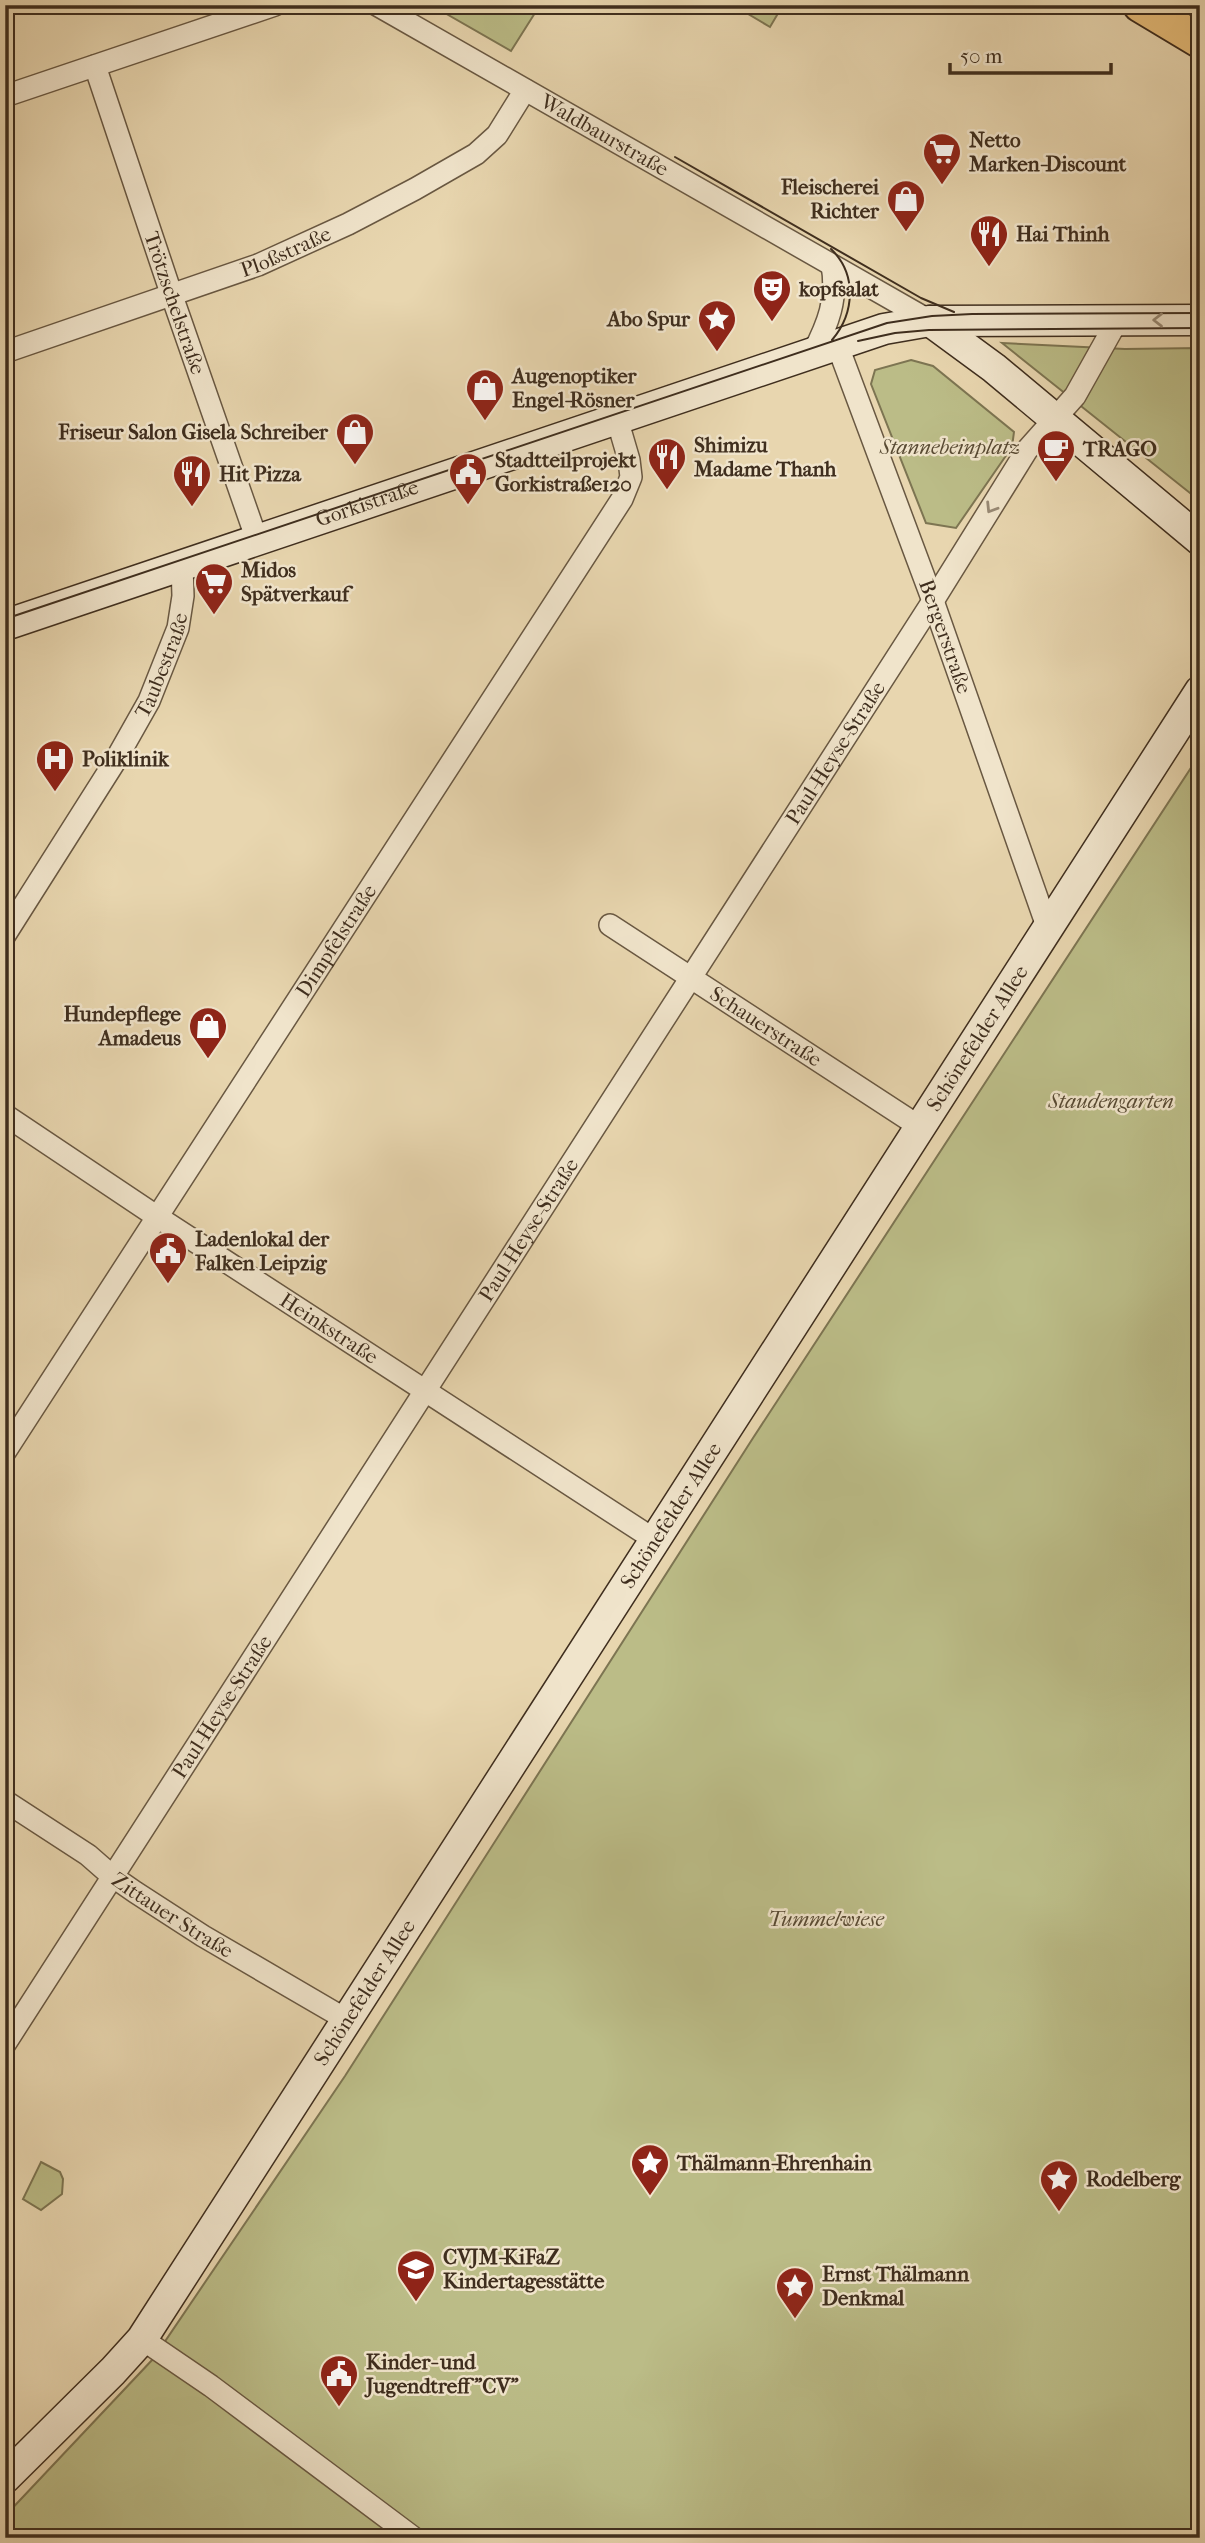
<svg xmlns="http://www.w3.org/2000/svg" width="1205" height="2543" font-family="'IM FELL French Canon',serif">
  <rect width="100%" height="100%" fill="#e8d6af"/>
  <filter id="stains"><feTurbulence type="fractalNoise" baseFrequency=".00286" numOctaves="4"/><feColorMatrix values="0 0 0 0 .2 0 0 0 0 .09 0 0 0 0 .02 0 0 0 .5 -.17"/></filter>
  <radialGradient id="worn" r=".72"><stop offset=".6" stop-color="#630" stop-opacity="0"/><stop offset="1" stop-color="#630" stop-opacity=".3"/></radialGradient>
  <!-- green -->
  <path fill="#bbbc87" stroke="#7d7552" stroke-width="2" d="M431 5H540L511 51Z
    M733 5H783L770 27Z
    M1002 343 1125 349 1200 348V501Z
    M911 360 933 366 1014 432 1012 447 956 528 926 523 871 384 875 370Z
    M1200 754V2538H5V2516L153 2359 345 2076 753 1438Z
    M41 2162 60 2172 63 2179 62 2194 41 2210 23 2199Z"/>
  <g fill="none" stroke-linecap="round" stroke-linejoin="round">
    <defs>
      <g id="minor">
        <path id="s1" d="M377 5 930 321"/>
        <path id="s2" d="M95 66 172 296 257 540"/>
        <path d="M5 96 275 5"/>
        <path id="s3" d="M837 344 933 601 1048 929"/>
        <path id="s4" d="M5 352 258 265 348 224 415 189 476 154 497 135 525 90"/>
        <path d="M813 353C828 324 838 299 832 265"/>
        <path id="s5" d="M610 925 920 1127"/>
        <path id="s6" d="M5 935 114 763 149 701 178 628 183 596 182 565"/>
        <path id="s7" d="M5 1115 156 1216 655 1540"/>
        <path id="s8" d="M5 1452 622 499 631 477 629 460 617 419"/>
        <path id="s9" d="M5 1801 88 1855 112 1876 135 1892 203 1936 347 2020"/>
        <path id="s10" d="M5 2044 933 601 1027 450 1075 396 1117 321"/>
        <path d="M142 2339 211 2386 414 2538"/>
      </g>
      <g id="secondary">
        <path d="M930 321 994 368 1200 540"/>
        <path id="s11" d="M5 625 884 329 930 321 1200 320"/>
        <path id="s12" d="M5 2478 113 2371 142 2339 1200 691"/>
      </g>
      <path id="primary" d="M1140 5 1200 41"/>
    </defs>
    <!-- minor casing -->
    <use href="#minor" stroke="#695842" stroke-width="24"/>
    <!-- secondary casing -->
    <use href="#secondary" stroke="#3f2e1e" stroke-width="33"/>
    <!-- primary casing -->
    <use href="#primary" stroke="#3f2e1e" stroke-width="37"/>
    <!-- minor -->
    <use href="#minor" stroke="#f0e4cb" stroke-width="21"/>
    <!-- secondary -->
    <use href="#secondary" stroke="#f0e4cb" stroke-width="30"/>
    <!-- primary -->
    <use href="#primary" stroke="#e4bb78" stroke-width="33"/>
    <!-- tram -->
    <path stroke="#3f2e1e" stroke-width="2" d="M675 157 921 298 954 312
      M831 249C857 274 855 313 832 340
      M858 341 895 333 929 330 1200 328
      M5 619 887 323 932 316 972 314 1200 313"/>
  </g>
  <!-- one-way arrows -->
  <defs><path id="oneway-chevron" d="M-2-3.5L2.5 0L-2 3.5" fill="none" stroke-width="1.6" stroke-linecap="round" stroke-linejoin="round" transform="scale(1.75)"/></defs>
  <g stroke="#988974">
    <use href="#oneway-chevron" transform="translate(1158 320) rotate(180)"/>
    <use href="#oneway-chevron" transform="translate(991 508) rotate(122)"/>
  </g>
  <!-- icons -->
  <defs>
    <symbol id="supermarket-pin" viewBox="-11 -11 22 30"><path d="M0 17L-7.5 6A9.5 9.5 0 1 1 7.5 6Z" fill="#8f2418" stroke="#f0e4cb"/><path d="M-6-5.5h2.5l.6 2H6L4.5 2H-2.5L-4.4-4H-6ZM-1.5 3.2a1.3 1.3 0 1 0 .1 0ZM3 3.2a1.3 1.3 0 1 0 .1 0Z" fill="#fff"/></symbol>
    <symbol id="shop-pin" viewBox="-11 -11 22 30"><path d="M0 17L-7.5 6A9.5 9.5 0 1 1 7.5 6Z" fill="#8f2418" stroke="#f0e4cb"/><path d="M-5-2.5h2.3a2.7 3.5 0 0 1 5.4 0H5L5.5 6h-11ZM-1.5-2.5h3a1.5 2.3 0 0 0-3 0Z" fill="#fff"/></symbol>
    <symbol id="restaurant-pin" viewBox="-11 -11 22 30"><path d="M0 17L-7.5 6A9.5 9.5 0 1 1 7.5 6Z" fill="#8f2418" stroke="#f0e4cb"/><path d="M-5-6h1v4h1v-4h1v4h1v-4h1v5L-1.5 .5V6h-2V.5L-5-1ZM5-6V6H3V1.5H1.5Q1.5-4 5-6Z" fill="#fff"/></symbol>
    <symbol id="theatre-pin" viewBox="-11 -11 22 30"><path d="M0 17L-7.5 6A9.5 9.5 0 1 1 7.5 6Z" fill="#8f2418" stroke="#f0e4cb"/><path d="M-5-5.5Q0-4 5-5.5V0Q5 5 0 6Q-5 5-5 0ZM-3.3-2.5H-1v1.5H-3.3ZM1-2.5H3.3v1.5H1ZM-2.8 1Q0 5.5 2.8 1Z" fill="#fff"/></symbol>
    <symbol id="sight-pin" viewBox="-11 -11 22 30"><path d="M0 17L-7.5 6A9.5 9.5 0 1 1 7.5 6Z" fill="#8f2418" stroke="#f0e4cb"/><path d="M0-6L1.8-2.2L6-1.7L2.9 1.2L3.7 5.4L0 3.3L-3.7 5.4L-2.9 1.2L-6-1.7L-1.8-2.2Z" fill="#fff"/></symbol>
    <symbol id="cafe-pin" viewBox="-11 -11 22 30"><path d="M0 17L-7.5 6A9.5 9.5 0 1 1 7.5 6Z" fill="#8f2418" stroke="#f0e4cb"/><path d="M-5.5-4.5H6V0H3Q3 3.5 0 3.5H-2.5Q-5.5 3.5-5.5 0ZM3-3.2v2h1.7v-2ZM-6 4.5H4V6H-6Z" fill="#fff"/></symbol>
    <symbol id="civic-pin" viewBox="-11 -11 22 30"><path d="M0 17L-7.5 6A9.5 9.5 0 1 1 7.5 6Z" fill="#8f2418" stroke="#f0e4cb"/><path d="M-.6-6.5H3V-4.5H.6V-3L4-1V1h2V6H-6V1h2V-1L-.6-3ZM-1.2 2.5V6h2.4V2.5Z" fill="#fff"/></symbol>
    <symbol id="hospital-pin" viewBox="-11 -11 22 30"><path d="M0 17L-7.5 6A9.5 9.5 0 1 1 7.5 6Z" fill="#8f2418" stroke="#f0e4cb"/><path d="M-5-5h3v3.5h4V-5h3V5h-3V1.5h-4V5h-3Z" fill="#fff"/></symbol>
    <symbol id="school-pin" viewBox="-11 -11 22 30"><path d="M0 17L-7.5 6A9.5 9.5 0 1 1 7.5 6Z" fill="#8f2418" stroke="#f0e4cb"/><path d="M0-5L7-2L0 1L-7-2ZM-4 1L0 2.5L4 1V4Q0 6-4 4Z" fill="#fff"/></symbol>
  </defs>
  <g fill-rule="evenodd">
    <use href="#supermarket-pin" x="920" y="130" width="44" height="60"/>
    <use href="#shop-pin" x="884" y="177" width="44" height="60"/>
    <use href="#restaurant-pin" x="967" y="212" width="44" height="60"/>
    <use href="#theatre-pin" x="750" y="267" width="44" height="60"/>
    <use href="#sight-pin" x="695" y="297" width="44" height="60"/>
    <use href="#shop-pin" x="463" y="366" width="44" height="60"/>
    <use href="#shop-pin" x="333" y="410" width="44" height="60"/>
    <use href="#cafe-pin" x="1034" y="427" width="44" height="60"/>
    <use href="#restaurant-pin" x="645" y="435" width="44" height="60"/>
    <use href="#civic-pin" x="446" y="450" width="44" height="60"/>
    <use href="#restaurant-pin" x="170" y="452" width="44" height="60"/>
    <use href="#supermarket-pin" x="192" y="560" width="44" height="60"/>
    <use href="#hospital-pin" x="33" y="737" width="44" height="60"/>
    <use href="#shop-pin" x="186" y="1004" width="44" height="60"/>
    <use href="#civic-pin" x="146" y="1229" width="44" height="60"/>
    <use href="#sight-pin" x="628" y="2141" width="44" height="60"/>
    <use href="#sight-pin" x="1037" y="2157" width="44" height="60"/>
    <use href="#school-pin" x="394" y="2247" width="44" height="60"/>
    <use href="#sight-pin" x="773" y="2264" width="44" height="60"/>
    <use href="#civic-pin" x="317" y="2352" width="44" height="60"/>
  </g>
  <g text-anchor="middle" stroke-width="5" stroke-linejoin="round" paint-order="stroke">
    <!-- street labels -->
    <g font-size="21" fill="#3f2e1e" stroke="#f0e4cb">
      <text dy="7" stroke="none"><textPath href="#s1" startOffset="262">Waldbaurstraße</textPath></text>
      <text dy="7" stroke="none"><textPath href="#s4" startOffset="298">Ploßstraße</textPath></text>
      <text dy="7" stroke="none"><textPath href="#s2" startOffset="250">Trötzschelstraße</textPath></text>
      <text dy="7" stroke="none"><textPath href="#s11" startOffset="382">Gorkistraße</textPath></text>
      <text dy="7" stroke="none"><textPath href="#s3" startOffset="312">Bergerstraße</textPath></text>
      <text dy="7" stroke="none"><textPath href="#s6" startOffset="313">Taubestraße</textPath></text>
      <text dy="7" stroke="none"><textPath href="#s10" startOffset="1535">Paul-Heyse-Straße</textPath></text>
      <text dy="7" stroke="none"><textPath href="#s8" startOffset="609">Dimpfelstraße</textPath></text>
      <text dy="7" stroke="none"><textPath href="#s5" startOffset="186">Schauerstraße</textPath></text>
      <text dy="7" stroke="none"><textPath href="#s12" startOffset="1741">Schönefelder Allee</textPath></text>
      <text dy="7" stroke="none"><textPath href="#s10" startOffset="968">Paul-Heyse-Straße</textPath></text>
      <text dy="7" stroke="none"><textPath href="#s7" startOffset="388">Heinkstraße</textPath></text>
      <text dy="7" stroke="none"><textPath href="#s12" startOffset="1174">Schönefelder Allee</textPath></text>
      <text dy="7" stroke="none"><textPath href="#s10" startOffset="401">Paul-Heyse-Straße</textPath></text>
      <text dy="7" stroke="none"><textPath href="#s9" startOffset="203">Zittauer Straße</textPath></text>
      <text dy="7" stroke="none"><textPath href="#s12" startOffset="607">Schönefelder Allee</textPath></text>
    </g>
    <!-- poi labels -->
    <g font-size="21" font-weight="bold" fill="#3f2e1e" stroke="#f0e4cb" text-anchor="start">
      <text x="969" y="147">Netto<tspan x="969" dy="24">Marken-Discount</tspan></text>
      <text x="879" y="194" text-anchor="end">Fleischerei<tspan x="879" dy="24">Richter</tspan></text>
      <text x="1016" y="241">Hai Thinh</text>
      <text x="799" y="296">kopfsalat</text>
      <text x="690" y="326" text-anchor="end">Abo Spur</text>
      <text x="512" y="383">Augenoptiker<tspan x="512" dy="24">Engel-Rösner</tspan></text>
      <text x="328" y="439" text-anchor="end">Friseur Salon Gisela Schreiber</text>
      <text x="694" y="452">Shimizu<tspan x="694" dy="24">Madame Thanh</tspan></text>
      <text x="1083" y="456">TRAGO</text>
      <text x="495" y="467">Stadtteilprojekt<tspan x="495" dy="24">Gorkistraße120</tspan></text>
      <text x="219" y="481">Hit Pizza</text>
      <text x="241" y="577">Midos<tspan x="241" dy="24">Spätverkauf</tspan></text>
      <text x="82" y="766">Poliklinik</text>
      <text x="181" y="1021" text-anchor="end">Hundepflege<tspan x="181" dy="24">Amadeus</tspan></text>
      <text x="195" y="1246">Ladenlokal der<tspan x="195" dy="24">Falken Leipzig</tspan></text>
      <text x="677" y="2170">Thälmann-Ehrenhain</text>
      <text x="1086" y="2186">Rodelberg</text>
      <text x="443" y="2264">CVJM-KiFaZ<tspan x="443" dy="24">Kindertagesstätte</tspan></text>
      <text x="822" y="2281">Ernst Thälmann<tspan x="822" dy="24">Denkmal</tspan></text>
      <text x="366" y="2369">Kinder- und<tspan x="366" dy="24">Jugendtreff "CV"</tspan></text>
    </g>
    <!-- park labels -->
    <g font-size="21" font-style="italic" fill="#584a33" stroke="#f0e4cb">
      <text x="950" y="454">Stannebeinplatz</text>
      <text x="1111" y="1108">Staudengarten</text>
      <text x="826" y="1926">Tummelwiese</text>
    </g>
  </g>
  <!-- margin -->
  <rect width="1205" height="2543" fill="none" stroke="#e8d6af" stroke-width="28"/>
  <rect x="7" y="7" width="1191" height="2529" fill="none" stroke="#3f2e1e" stroke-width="3.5"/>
  <rect x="14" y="14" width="1177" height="2515" fill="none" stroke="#3f2e1e" stroke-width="2"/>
  <!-- scale -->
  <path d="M950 63v10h161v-10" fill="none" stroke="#3f2e1e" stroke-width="3.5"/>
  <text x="960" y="63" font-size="21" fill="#3f2e1e" stroke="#f0e4cb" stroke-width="5" paint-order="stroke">50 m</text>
  <rect width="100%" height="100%" filter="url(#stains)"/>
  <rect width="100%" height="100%" fill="url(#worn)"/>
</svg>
